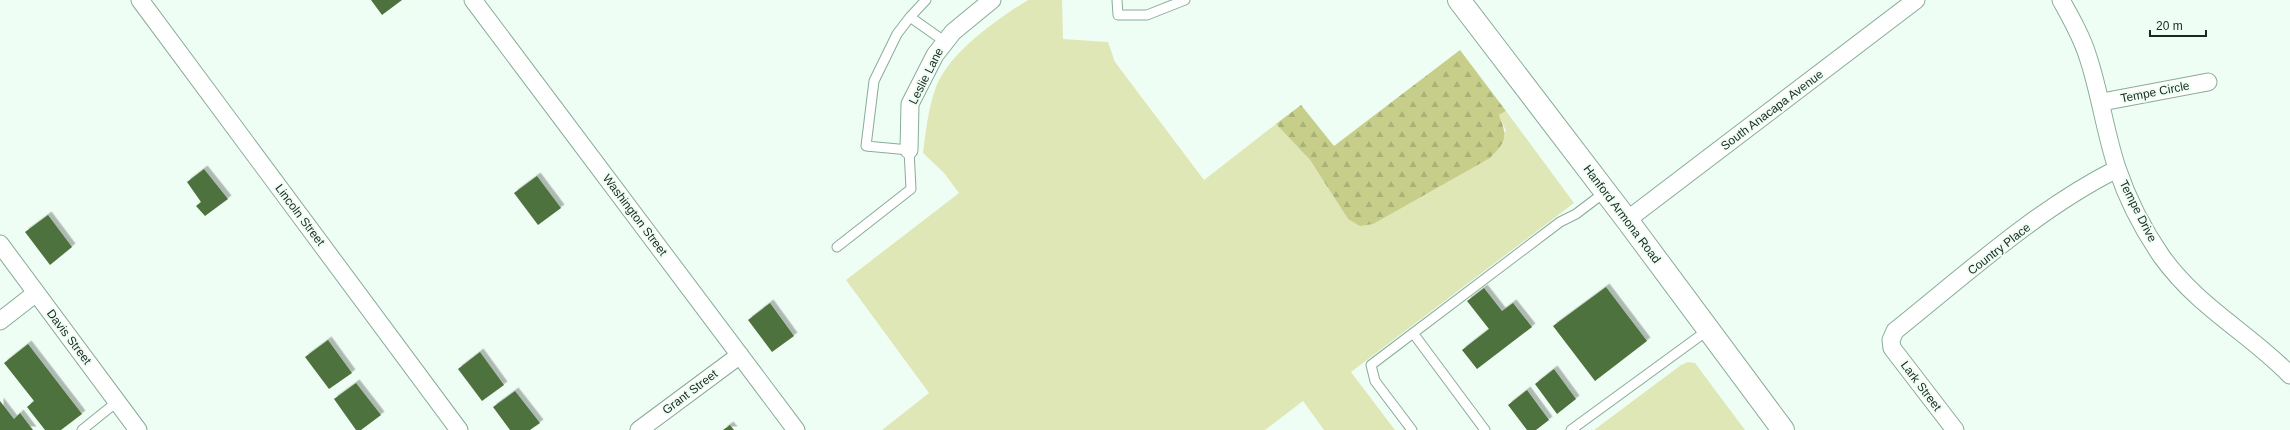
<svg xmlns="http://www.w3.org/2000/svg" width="2290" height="430" font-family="Arial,sans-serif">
  <defs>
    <pattern id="forest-firs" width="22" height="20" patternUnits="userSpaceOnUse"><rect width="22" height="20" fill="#c6ce8a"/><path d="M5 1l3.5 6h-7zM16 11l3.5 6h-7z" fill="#aab177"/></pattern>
    <filter id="shadow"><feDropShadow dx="3.5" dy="-3.5" stdDeviation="0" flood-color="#0004"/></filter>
  </defs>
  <rect width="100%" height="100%" fill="#effef5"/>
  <!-- grass -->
  <path fill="#e0e7b7" d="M1028 0H1062L1063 39 1108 42 1115 62 1204 180 1276 124 1310 160 1348 219 1506 131 1499 115 1506 111 1574 203 1351 372 1395 430H1324L1303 401 1265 430H882L929 393 846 280 959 193 944 173 923 153C926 130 928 109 936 87 950 52 996 20 1028 0Z
    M1688 362 1695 363 1745 430H1594L1681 365Z"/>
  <!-- forest -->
  <path fill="url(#forest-firs)" d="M1460 50 1506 111 1499 115C1508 137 1506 142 1490 158L1373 224 1360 226 1348 219 1310 160 1276 124 1301 105 1334 146Z"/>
  <!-- building -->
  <path fill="#4d723d" filter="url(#shadow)" d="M371 0H402L382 15Z
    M204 169 228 199 205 216 196 206 201 202 187 182Z
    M537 176 561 208 538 225 514 193Z
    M48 215 72 247 50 265 25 232Z
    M1606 287 1647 341 1595 381 1553 326Z
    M1484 288 1502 311 1513 303 1532 327 1477 369 1462 350 1489 329 1467 301Z
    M770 303 794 336 772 352 748 320Z
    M328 340 352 373 329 389 305 357Z
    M28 344 82 414 61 430H45L27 407 34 401 4 363Z
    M480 352 504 385 482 401 458 369Z
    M1554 369 1576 399 1557 414 1535 384Z
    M356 383 381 415 361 430H356L334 399Z
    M1527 390 1549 420 1536 430H1527L1508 405Z
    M515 391 540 423 530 430H510L493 407Z
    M0 401 14 419 20 413 33 430H0Z
    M730 425 734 430H723Z"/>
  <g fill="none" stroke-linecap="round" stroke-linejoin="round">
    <defs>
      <path id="service" d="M1117 0 1118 15H1147L1185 0
        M910 17 926 0
        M837 247 911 189 909 150 866 146 874 81 897 34 910 17 944 41
        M1413 333 1485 430
        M82 430 118 401
        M1412 430 1375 381 1371 365 1560 222 1576 214 1605 192
        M1571 430 1708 330"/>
      <path id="minor" d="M140 0 459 430
        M473 0 796 430
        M2061 0C2071 18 2082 37 2088 57 2100 93 2105 132 2117 168 2127 198 2144 231 2162 257 2199 308 2248 332 2290 375
        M2102 102 2208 82
        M909 150 910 104 935 55 953 32 992 0
        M1627 220 1916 0
        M0 244 138 430
        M0 321 36 293
        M639 430 740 355
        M1955 430 1892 348 1891 340 1895 331C1965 275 2037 209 2117 169"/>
      <path id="secondary" d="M1459 0 1627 220 1783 430"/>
    </defs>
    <!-- service casing -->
    <use href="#service" stroke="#88ac98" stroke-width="11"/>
    <!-- minor casing -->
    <use href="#minor" stroke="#88ac98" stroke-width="19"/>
    <!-- secondary casing -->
    <use href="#secondary" stroke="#88ac98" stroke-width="24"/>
    <!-- service -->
    <use href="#service" stroke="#fff" stroke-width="9"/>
    <!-- minor -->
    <use href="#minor" stroke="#fff" stroke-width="17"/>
    <!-- secondary -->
    <use href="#secondary" stroke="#fff" stroke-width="22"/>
  </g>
  <g text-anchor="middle" stroke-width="4" stroke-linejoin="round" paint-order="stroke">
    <!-- street labels -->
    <g font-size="12" fill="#1a2820" stroke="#effef5">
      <text transform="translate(926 76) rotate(-63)" y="4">Leslie Lane</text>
      <text transform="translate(2155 92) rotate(-11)" y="4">Tempe Circle</text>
      <text transform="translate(1772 110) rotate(-37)" y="4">South Anacapa Avenue</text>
      <text transform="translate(2138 211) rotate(63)" y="4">Tempe Drive</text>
      <text transform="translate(1622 214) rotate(53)" y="4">Hanford Armona Road</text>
      <text transform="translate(300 215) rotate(53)" y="4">Lincoln Street</text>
      <text transform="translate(635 215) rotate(53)" y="4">Washington Street</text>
      <text transform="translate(1999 249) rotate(-38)" y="4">Country Place</text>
      <text transform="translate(69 337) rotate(53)" y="4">Davis Street</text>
      <text transform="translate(1921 386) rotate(53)" y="4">Lark Street</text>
      <text transform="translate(690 392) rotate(-37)" y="4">Grant Street</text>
    </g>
  </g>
  <!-- scale -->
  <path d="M2150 30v6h56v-6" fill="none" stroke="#1a2820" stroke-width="2"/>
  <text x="2156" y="30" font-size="12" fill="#1a2820" stroke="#effef5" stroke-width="3" paint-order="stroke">20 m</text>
</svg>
